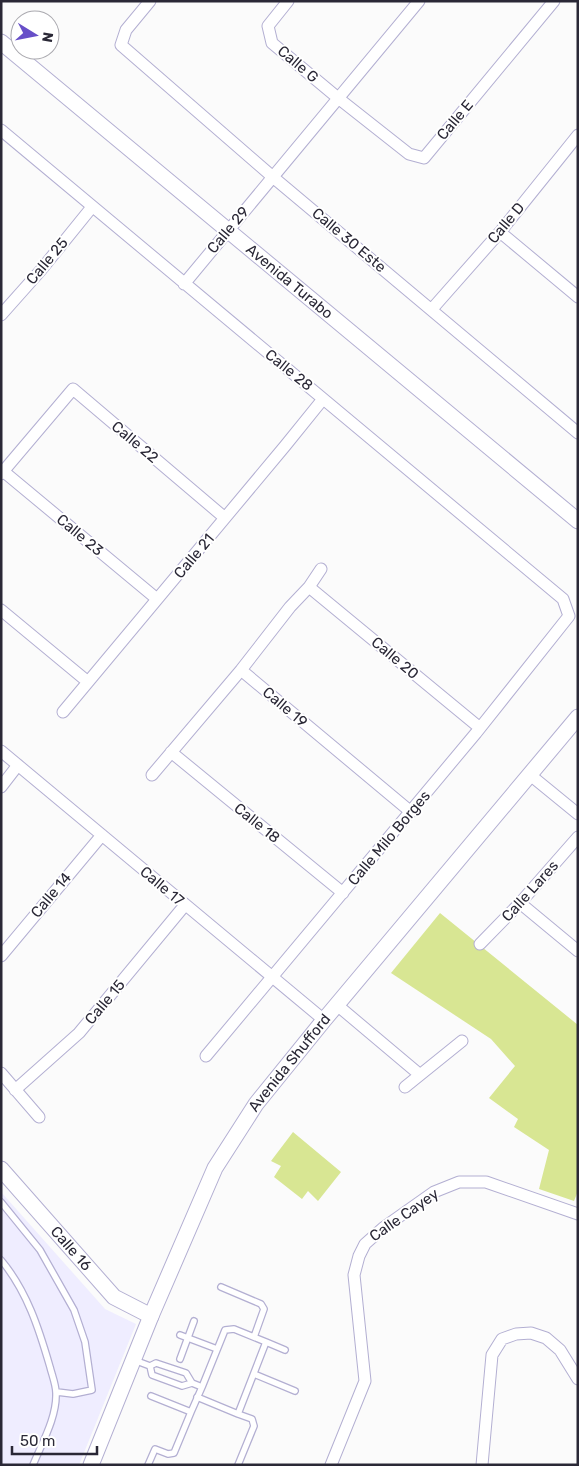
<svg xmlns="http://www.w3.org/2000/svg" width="579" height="1466" font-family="Rubik,sans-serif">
  <rect width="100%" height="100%" fill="#fbfbfb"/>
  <!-- built -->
  <path fill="#efedff" d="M1 1192 105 1309 136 1324 79 1465H1Z"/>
  <!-- green -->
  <path fill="#d8e693" d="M440 913 578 1025V1191L574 1201 539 1189 549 1150 514 1127 518 1119 489 1098 515 1066 491 1039 391 973Z
    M293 1132 341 1172 318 1201 308 1191 302 1199 274 1177 281 1166 271 1161Z"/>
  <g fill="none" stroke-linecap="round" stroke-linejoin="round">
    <defs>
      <path id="lane" d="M1 1202 40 1250 74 1310 85 1342 92 1390 73 1394 57 1392
        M1 1260C27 1291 39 1329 50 1367 52 1375 56 1385 56 1393 57 1417 42 1443 33 1465
        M221 1287 261 1304 264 1309 254 1337
        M180 1335 217 1349
        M266 1342 285 1350
        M180 1359 194 1321
        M134 1360 150 1366 156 1363 186 1373 192 1383 202 1387 191 1412
        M150 1366 152 1375 182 1386 192 1383
        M254 1374 295 1391
        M197 1397 238 1414 266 1342 234 1329 225 1330 202 1387
        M148 1465 155 1449 168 1454 174 1453 191 1412 151 1396
        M238 1465 254 1426 252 1419 238 1414"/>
      <path id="street" d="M150 1 126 30 121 45 274 178 578 433
        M288 1 268 26 272 43 338 98 409 154 424 158 554 1
        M1 130 563 599 569 616 476 733 206 1056
        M500 232 578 297
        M184 284 419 1
        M432 309 500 232 578 135
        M1 315 41 270 92 207
        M3 471 157 599
        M1 474 73 389 225 518
        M309 587 480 728
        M1 610 88 682
        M241 670 411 812
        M63 712 285 446 323 399
        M1 751 324 1020
        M171 752 343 893
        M529 774 578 814
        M152 775 241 670 290 607 309 587 321 569
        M1 787 18 765
        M520 903 578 951
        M480 944 520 903 578 837
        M1 956 102 835
        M337 1005 419 1074
        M1 1073 39 1117
        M405 1087 462 1041
        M15 1090 79 1033 185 905
        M331 1465 365 1381 354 1275 359 1256 365 1244 383 1228 434 1192 459 1182H486L578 1214
        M482 1465 492 1355 502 1339 516 1334 531 1333 546 1338 560 1350 578 1379"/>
      <g id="secondary">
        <path id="s1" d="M1 42 578 521"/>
        <path id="s2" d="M1 1169 114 1297 151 1316"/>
        <path id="s3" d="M91 1465 151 1316 215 1168 256 1104 324 1020 578 717"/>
      </g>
    </defs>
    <!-- lane casing -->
    <use href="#lane" stroke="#b3afd2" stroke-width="8"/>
    <!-- street casing -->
    <use href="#street" stroke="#b3afd2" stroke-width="13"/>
    <!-- secondary casing -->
    <use href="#secondary" stroke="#b3afd2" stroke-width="17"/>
    <!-- lane -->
    <use href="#lane" stroke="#fff" stroke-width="5.5"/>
    <!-- street -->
    <use href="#street" stroke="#fff" stroke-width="11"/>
    <!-- secondary -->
    <use href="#secondary" stroke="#fff" stroke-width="15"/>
  </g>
  <g text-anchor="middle" stroke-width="4" stroke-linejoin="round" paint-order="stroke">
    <!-- street labels -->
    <g font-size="15" fill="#2a2836" stroke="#fff">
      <text transform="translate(298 64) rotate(40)" y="5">Calle G</text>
      <text transform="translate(455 120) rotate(-50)" y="5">Calle E</text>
      <text transform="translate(506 223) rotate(-50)" y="5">Calle D</text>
      <text transform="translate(228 230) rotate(-50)" y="5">Calle 29</text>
      <text transform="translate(349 240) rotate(40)" y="5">Calle 30 Este</text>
      <text transform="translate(47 261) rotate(-50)" y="5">Calle 25</text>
      <text dy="5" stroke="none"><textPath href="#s1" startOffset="375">Avenida Turabo</textPath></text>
      <text transform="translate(289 370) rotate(39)" y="5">Calle 28</text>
      <text transform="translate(135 442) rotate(40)" y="5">Calle 22</text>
      <text transform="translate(80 535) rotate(40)" y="5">Calle 23</text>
      <text transform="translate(194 556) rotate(-50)" y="5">Calle 21</text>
      <text transform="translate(395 658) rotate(40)" y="5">Calle 20</text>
      <text transform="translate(285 707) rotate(40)" y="5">Calle 19</text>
      <text transform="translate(257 823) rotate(39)" y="5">Calle 18</text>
      <text transform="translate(389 838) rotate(-50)" y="5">Calle Milo Borges</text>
      <text transform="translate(162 886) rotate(40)" y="5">Calle 17</text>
      <text transform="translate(530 891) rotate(-48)" y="5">Calle Lares</text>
      <text transform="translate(51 895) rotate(-50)" y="5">Calle 14</text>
      <text transform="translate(105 1002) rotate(-50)" y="5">Calle 15</text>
      <text dy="5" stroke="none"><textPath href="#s3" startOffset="451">Avenida Shufford</textPath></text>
      <text transform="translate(404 1215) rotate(-35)" y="5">Calle Cayey</text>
      <text dy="5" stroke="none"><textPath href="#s2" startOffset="106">Calle 16</textPath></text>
    </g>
  </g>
  <!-- border -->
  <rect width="579" height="1466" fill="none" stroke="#2a2836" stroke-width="5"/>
  <!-- north arrow -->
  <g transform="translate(35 35) rotate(100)"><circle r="24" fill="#ffffff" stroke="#aaa9af"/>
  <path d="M0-4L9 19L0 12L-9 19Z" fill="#674fc8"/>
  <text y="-8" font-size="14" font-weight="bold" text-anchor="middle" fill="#2a2836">N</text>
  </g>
  <!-- scale -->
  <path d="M12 1446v8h85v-8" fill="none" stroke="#2a2836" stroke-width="2.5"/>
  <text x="20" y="1446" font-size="15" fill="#2a2836" stroke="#ffffff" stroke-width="4" paint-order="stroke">50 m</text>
</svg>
